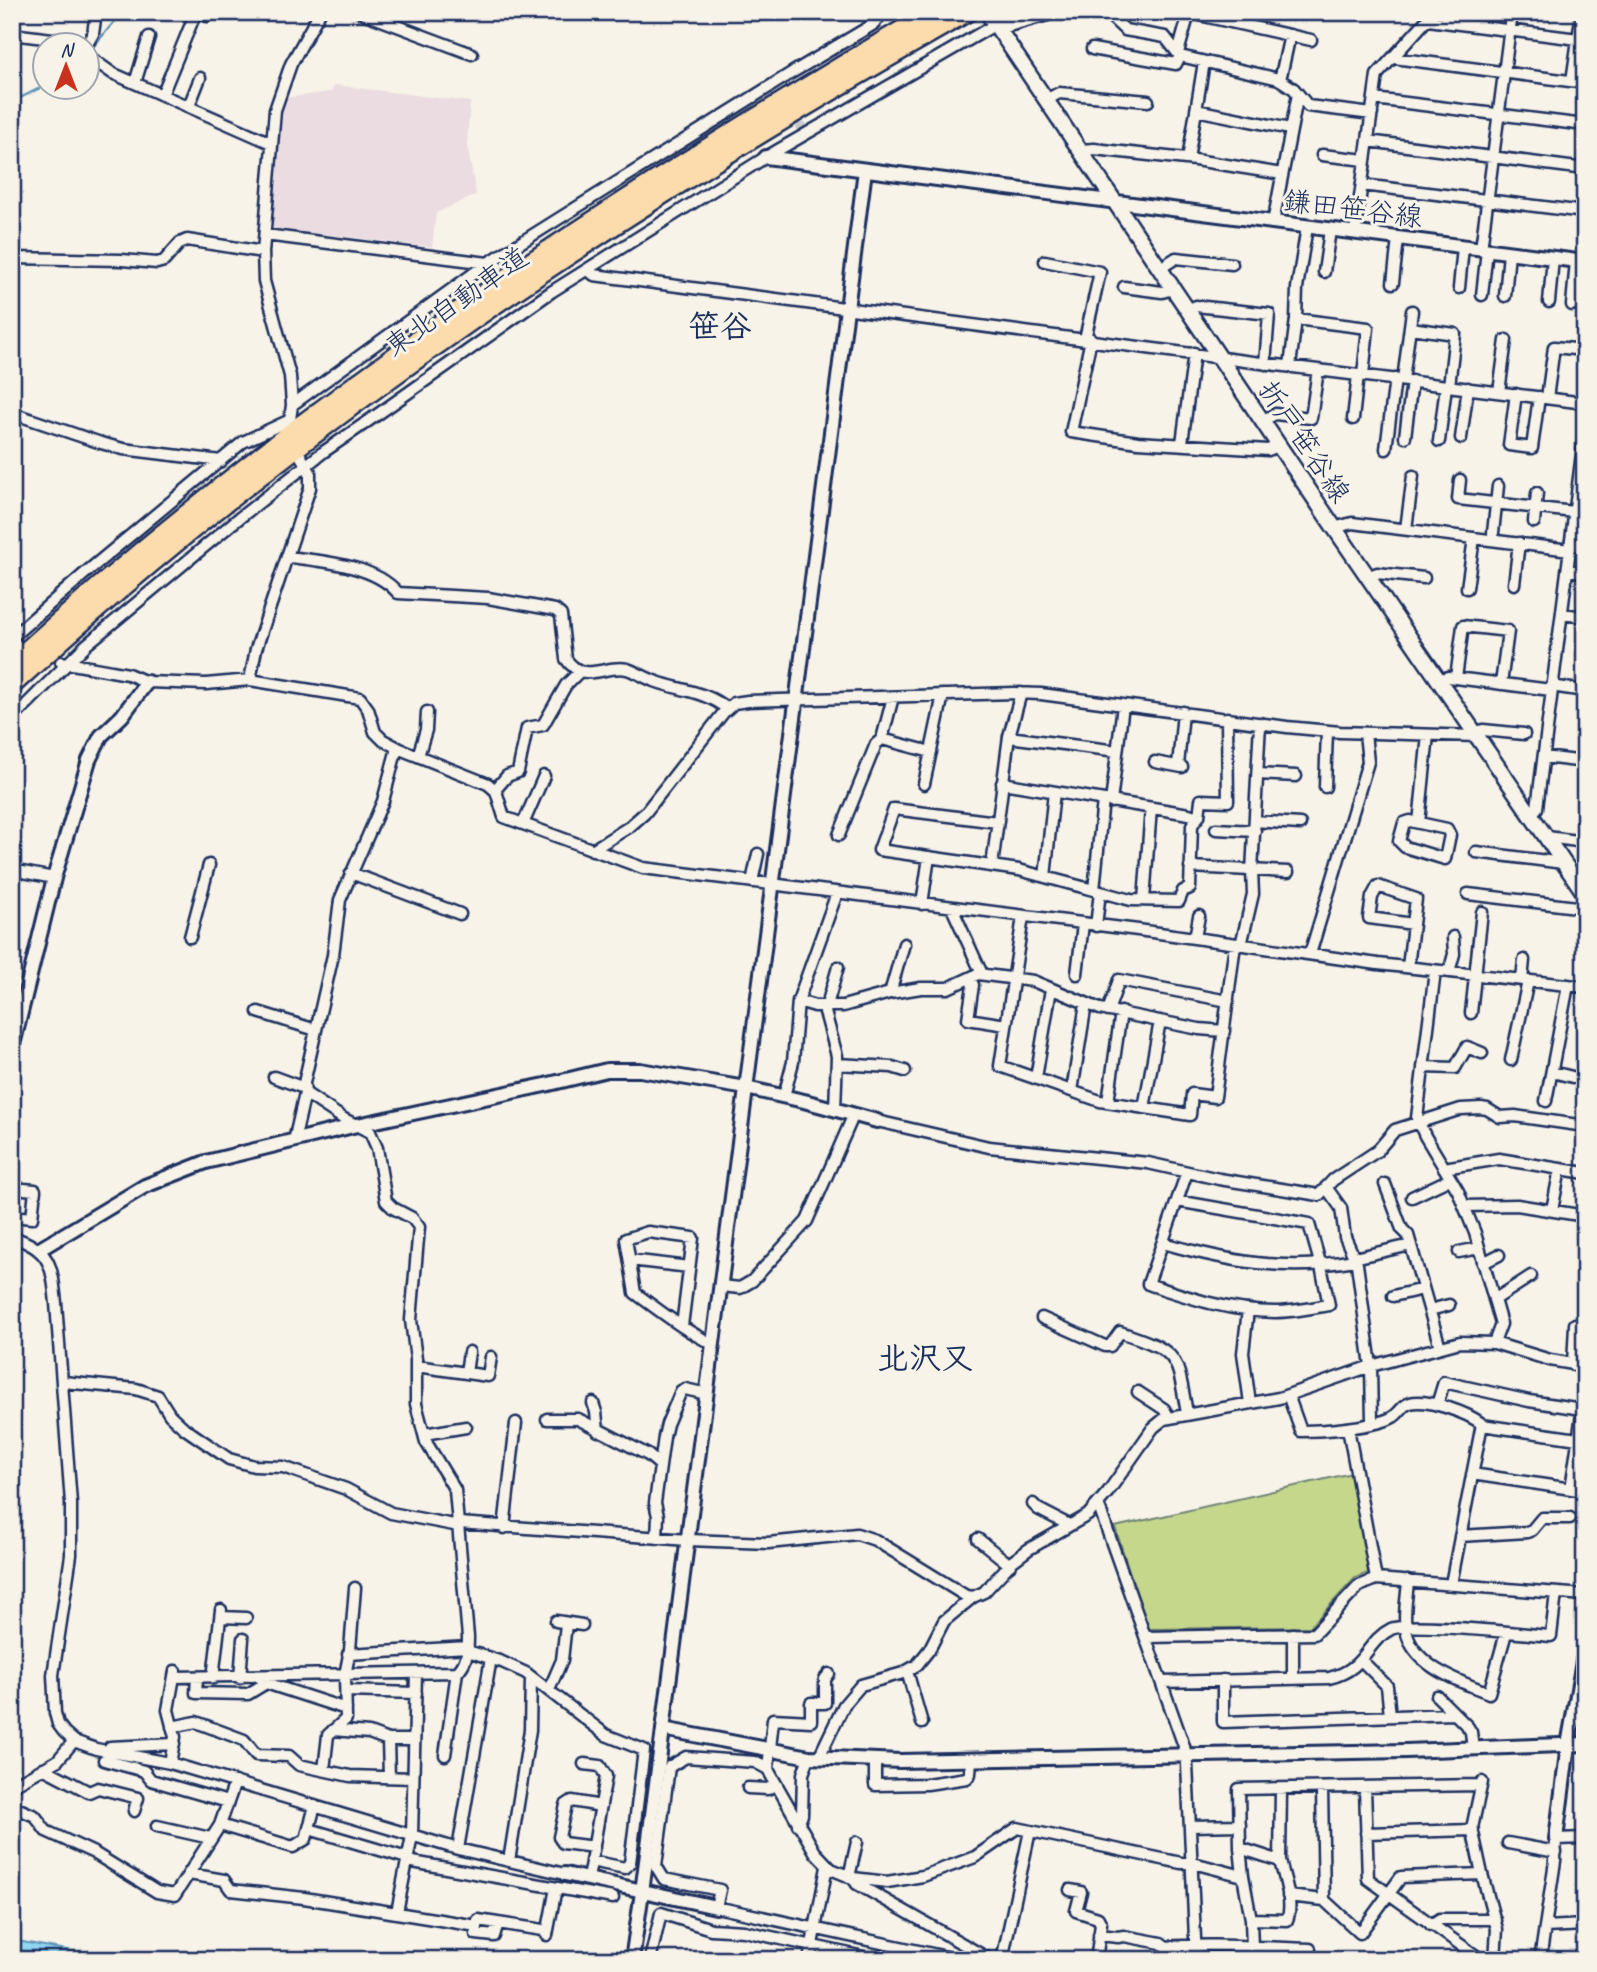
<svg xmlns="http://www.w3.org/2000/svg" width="1597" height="1972" font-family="Caveat,'Klee One',sans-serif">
  <rect width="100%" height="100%" fill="#f7f3e8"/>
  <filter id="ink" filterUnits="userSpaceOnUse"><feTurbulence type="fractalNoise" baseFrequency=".0143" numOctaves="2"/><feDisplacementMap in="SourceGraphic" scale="14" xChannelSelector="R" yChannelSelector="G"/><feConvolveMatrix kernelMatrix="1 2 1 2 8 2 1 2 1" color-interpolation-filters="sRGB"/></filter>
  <g filter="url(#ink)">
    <!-- built -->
    <path fill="#eadce1" d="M335 85 470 102 467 144 476 195 436 213 432 247 270 228 274 141 276 124 283 98 331 92Z"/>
    <!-- green -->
    <path fill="#c5d78b" stroke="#708374" stroke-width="2" d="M1352 1473 1373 1571 1355 1578 1310 1627 1148 1629 1115 1527Z"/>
    <!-- water -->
    <path fill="#90d7f2" stroke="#6194b7" stroke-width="2" d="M12 1940 120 1960H12Z"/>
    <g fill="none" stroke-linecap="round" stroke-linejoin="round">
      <!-- stream -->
      <path stroke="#6194b7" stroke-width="2.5" d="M88 53 114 22 129 12
        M12 102 46 85"/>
      <!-- minor-tunnel -->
      <path stroke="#cbcccc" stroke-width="10" stroke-dasharray="10 5" stroke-linecap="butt" d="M799 108 801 130"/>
      <defs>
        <path id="minor" d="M200 12 207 16
          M360 12 472 54
          M1106 12 1125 30 1165 37 1180 56 1279 79 1294 89 1308 106 1372 114
          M1186 12 1311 40
          M1428 20 1578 39
          M998 29 1058 12
          M12 34 68 41 75 46
          M86 46 93 34 96 12
          M1092 49 1176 64 1180 56
          M1178 53 1189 13
          M88 56 112 73 271 143
          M1394 58 1585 83
          M1280 80 1290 35
          M1572 81 1582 12
          M135 83 149 37
          M162 95 196 12
          M1374 99 1585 125
          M1046 100 1059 93 1148 101
          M189 106 200 78
          M1196 110 1290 129
          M1368 141 1585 169
          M1080 150 1094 149 1195 160 1282 174
          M1322 155 1365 160
          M1188 159 1204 62
          M1362 185 1585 212
          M1273 223 1298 94
          M1355 233 1377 75 1434 12
          M265 235 488 263 498 267
          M1481 249 1512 12
          M12 258 122 260 157 263 164 261 180 243 187 240 263 252
          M1045 261 1100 272 1085 339
          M1159 269 1176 258 1232 264
          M588 270 594 275 1245 361 1585 403
          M1324 272 1330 230
          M1393 283 1398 239
          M1124 287 1162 292 1173 289
          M1459 288 1463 247
          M1482 295 1487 250
          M1505 296 1509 253
          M1549 302 1553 258
          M1572 305 1576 261
          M1187 310 1196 306 1269 314 1265 364
          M1296 319 1297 288 1307 227
          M1410 328 1455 334 1449 386
          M1091 339 1071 432 1138 442 1268 450 1278 446
          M1290 366 1296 319 1368 328 1363 375
          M1403 380 1412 311
          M1499 392 1506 340
          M1516 394 1509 445 1532 448 1539 397
          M1547 398 1554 347 1585 350
          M292 405 290 376 264 281 263 252 275 110 291 64 320 12
          M12 413 101 443 123 449 221 461
          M1353 419 1358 375
          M1262 421 1275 414 1311 418 1318 370
          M1405 437 1412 381
          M1461 438 1468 388
          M1439 441 1446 386
          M1182 443 1194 353
          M1386 449 1395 379
          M1460 480 1458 499 1574 512
          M1534 522 1537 493
          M1334 528 1352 523 1570 550
          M1406 529 1413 476
          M1493 533 1498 486
          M1570 544 1585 546
          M288 557C322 561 375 565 398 593L488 598 555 610 561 615 566 659C584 685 605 664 627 669 637 672 647 679 657 682 680 690 708 692 727 709
          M1567 570 1585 572
          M1368 577 1377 573 1424 578
          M1514 584 1519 543
          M1467 588 1474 538
          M1562 614 1585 617
          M12 637 90 569 243 442 290 420 292 405 488 263 793 72 874 24 882 12
          M12 644H16
          M61 662 128 674 147 682 206 684 250 680 360 698 368 709 375 732 383 740 400 749 488 784 496 791 504 817 643 868 1138 930 1378 964 1585 987
          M1456 678 1463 626 1508 631 1501 684
          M250 680 256 649 310 488V472L300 455
          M1439 680 1448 677 1551 690
          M1551 686 1585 691
          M12 719 86 645 233 523 322 453 364 424 551 292 766 157 1017 12
          M1475 733 1483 730 1524 734
          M1009 737 1117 751
          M882 739 893 697
          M397 748 383 801 340 900 333 955 304 1083 305 1093 344 1119 370 1132 377 1148 386 1201 393 1208 412 1218 419 1227 411 1320 416 1359V1404L426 1442 455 1490 468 1637C468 1651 467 1663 457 1672L445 1755
          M418 756 426 730 427 712
          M1544 757 1585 762
          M1155 762 1182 767
          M1178 766 1183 712
          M1258 774 1296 776
          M1002 783 1189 814 1198 817
          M924 784 943 695
          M1325 787 1327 731
          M495 790 507 776 518 772 527 728 543 725 566 685 580 671
          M1111 802 1123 705
          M1531 815 1537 808 1585 430
          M1255 821 1300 824
          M1410 821 1447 829 1450 835 1445 859 1405 847 1399 841 1404 823Z
          M997 822 894 809 879 850 1019 870 1131 900 1179 901 1183 891 1190 888 1192 825 1199 816 1201 800 1228 801 1227 718
          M1419 823 1428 735
          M523 824 544 776
          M1216 829 1255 831
          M839 835 876 744 882 739 931 752
          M1547 837 1585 842
          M592 850 629 827 645 813 724 712 734 703 748 701 1014 693 1041 694 1287 727 1340 732 1477 736
          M1476 852 1563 863
          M992 866 1009 736 1021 693
          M1190 867 1288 872
          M12 870 54 878
          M351 873 460 914
          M1045 877 1054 792
          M752 882 758 854
          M1094 890 1103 800
          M1468 894 1585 908
          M1144 900 1151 808
          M922 904 929 857
          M952 908 982 974
          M1023 917 1000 1066 1100 1101 1190 1115 1192 1094 1215 1097 1235 944
          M1096 926 1100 892
          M190 937 209 865
          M1195 938 1199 916
          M1241 945 1253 894 1252 871 1260 723
          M1310 954 1368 762 1365 733
          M1408 967 1416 899 1378 886 1372 897 1369 918 1413 924
          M1435 971 1417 1118 1425 1136 1458 1191 1475 1233 1501 1324 1494 1343
          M1449 972 1454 954 1453 937
          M1077 974 1083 924
          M970 978 973 985 968 1019 1006 1025
          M1522 980 1524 960
          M890 993 904 944
          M798 1001 815 1006H843L890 993 921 988H948L978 974 1033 981 1100 1009 1199 1029 1224 1031
          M1108 1011 1119 980 1228 1001
          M258 1012 316 1030
          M1471 1013 1482 912
          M1511 1060 1528 981
          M837 1064 892 1067 905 1071
          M1423 1067 1455 1068 1467 1047 1482 1053
          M1552 1072 1585 1080
          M274 1077 304 1088
          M1036 1078 1051 989
          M1072 1091 1086 1004
          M784 1096 793 1062 798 1001 837 893
          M1546 1101 1568 985
          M1108 1102 1121 1012
          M1144 1108 1160 1021
          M835 1109 837 1056 825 1012 838 967
          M877 1121 989 1147 1148 1163 1219 1179 1319 1195 1333 1180 1377 1151 1395 1130 1461 1109 1481 1108 1487 1109 1500 1117 1515 1116 1585 1126
          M294 1141 305 1093
          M1444 1168 1499 1159 1585 1173
          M1385 1184 1402 1229 1408 1235 1440 1347
          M1326 1187 1341 1208 1345 1237 1357 1264 1371 1366 1372 1422
          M12 1188 35 1190 32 1218 12 1216
          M1412 1197 1450 1179
          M1177 1201 1309 1224 1321 1266 1329 1305C1311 1308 1293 1312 1275 1312 1231 1312 1190 1298 1148 1284L1187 1172
          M1465 1206 1517 1205 1585 1216
          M1552 1210 1560 1169
          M12 1237C51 1249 52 1266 56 1303L71 1503V1555L53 1675 55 1713 58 1724 64 1732 74 1741 96 1749 170 1763 458 1849 565 1874
          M1163 1243C1230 1262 1285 1272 1355 1260
          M1459 1252 1479 1248
          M1354 1258 1411 1245
          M630 1260 689 1267
          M1483 1263 1499 1255
          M721 1286 740 1288 752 1281 807 1221 854 1114
          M1393 1296 1423 1289
          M1494 1300 1531 1276
          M1248 1310 1243 1353 1250 1403
          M1430 1310 1449 1305
          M1042 1318 1105 1346H1110L1120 1332C1180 1352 1176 1354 1187 1413
          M682 1326 693 1238 648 1232 626 1239 635 1293C660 1311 685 1331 713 1344
          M1573 1365 1575 1324
          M416 1366 488 1376 491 1357
          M466 1373 469 1352
          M63 1382 136 1389 158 1396 170 1415 184 1428 229 1459 254 1466 283 1467 346 1489 391 1513 459 1526
          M1138 1392 1164 1409 1169 1418
          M1288 1395 1301 1431C1322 1431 1376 1427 1393 1417 1400 1413 1402 1405 1410 1403 1427 1398 1468 1413 1482 1424L1451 1584
          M593 1403 596 1412 598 1431
          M1437 1405 1444 1382 1529 1401 1582 1409
          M547 1419H578L648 1455 660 1465
          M1482 1425 1578 1439
          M1348 1428 1376 1579
          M424 1434 466 1427
          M1472 1474 1585 1491
          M1571 1489 1585 1394
          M1033 1504 1038 1509 1069 1525
          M1098 1504 1184 1746 1187 1764 1196 1960
          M459 1523 688 1540 768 1543 857 1534 875 1540 966 1596 973 1597 984 1592 1013 1561 1029 1549 1088 1515 1108 1492 1153 1428 1164 1419 1279 1398 1371 1366 1460 1342 1494 1343 1550 1360 1585 1366
          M504 1528 516 1423
          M1460 1536 1527 1532 1532 1530 1542 1518H1570
          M657 1538 658 1516 655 1503 664 1437 667 1424 681 1391 685 1389 707 1394
          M978 1539 1010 1565
          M1408 1581C1407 1597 1403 1615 1406 1630 1413 1667 1459 1681 1489 1693L1506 1633
          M221 1617 246 1618
          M556 1621 582 1625
          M1293 1634V1679
          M1147 1637 1314 1634 1359 1586 1376 1579 1585 1595
          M468 1651 502 1662 526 1673 606 1735 644 1750 630 1863 625 1868 591 1861
          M348 1654 468 1647
          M1361 1660 1387 1686 1390 1716
          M907 1671 922 1723
          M829 1674 825 1679V1703H811V1721L773 1719 768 1769 771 1775 815 1852 831 1869 853 1878 887 1882 923 1876 975 1857 1017 1828 1181 1863H1193L1243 1876
          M174 1677 457 1672
          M259 1677 266 1683 346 1709
          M197 1678 196 1693 248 1694 266 1683
          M213 1678 221 1610
          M240 1678 243 1639
          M1223 1680V1722L1453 1714
          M1162 1682 1329 1678C1367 1669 1365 1642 1391 1629 1407 1621 1525 1634 1551 1636L1556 1593
          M549 1690 562 1660 566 1624
          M346 1691 416 1693
          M1437 1696 1468 1727 1471 1732 1473 1749
          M172 1727 196 1722 244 1740 256 1755 289 1756 299 1765 350 1776 413 1778
          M333 1730 369 1733 388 1740H414
          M388 1740 389 1777
          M110 1747 174 1744
          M819 1757 844 1705 861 1685 903 1673 917 1665 929 1650 944 1621 973 1597
          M104 1760 144 1771 151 1780 228 1802
          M875 1760V1785L927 1784 967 1778 970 1774 971 1760
          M170 1763 175 1737 168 1710 175 1671
          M584 1764 600 1766 606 1776 588 1879
          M43 1768 89 1792 98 1788 138 1798 134 1811
          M768 1769 755 1762 686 1757 669 1767 656 1866 664 1879 720 1890 716 1907 960 1960
          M324 1770 328 1735 346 1719 345 1675 350 1650 355 1588
          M1482 1782 1472 1828 1482 1874 1497 1929 1495 1960
          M12 1788 17 1783 57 1761 74 1741
          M748 1788 768 1789 775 1784
          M1365 1788 1368 1879 1482 1960
          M1322 1789 1324 1900
          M12 1806 35 1816 46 1831 94 1853 157 1892 175 1895 220 1825 235 1782
          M220 1825 293 1847 306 1839 315 1806
          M798 1825 802 1815 803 1774 809 1757
          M157 1826 210 1838
          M1191 1826 1240 1825
          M309 1829 407 1858
          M1366 1833 1473 1830
          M1508 1843 1556 1852
          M594 1847 563 1843 559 1837 566 1805 572 1801 601 1806
          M1240 1848 1243 1876 1251 1919 1287 1920C1294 1904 1284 1878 1280 1861L1240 1848 1239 1789 1481 1785
          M458 1849 491 1658
          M407 1861 613 1898
          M509 1861 530 1730 531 1677
          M1280 1861 1281 1789
          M189 1874 224 1880 231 1890 304 1898 477 1926
          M849 1877 857 1842
          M853 1878 857 1884 991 1960
          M1070 1890 1081 1892 1076 1911 1098 1918 1101 1924 1096 1960
          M1288 1896 1324 1900 1360 1933 1401 1877 1482 1874
          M397 1912 412 1836 416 1673
          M1251 1919 1252 1948
          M498 1923 494 1936 476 1934 478 1920 543 1930 547 1935 556 1888
          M1431 1925 1440 1919H1495
          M1545 1927 1585 1925
          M1099 1935 1118 1937 1124 1936 1161 1943 1166 1947C1214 1943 1262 1948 1310 1949V1960
          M650 1960 661 1913 711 1929 744 1931 868 1958 878 1956 893 1960
          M809 1960 827 1867
          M1002 1960 1030 1831
          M1540 1960 1555 1861 1556 1839 1585 1838"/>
        <path id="tertiary" d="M766 157 1585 262
          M12 1049 54 878 89 760 101 736 122 716 147 682
          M40 1249 145 1186 206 1162 357 1125 545 1085 607 1070H640L746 1088 804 1101 877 1121
          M663 1729 809 1757 900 1761 1406 1751 1585 1744
          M1556 1839 1568 1745 1584 1656
          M565 1874 716 1907
          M632 1960 642 1892 865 170"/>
        <path id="secondary" d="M987 12 1327 517 1585 894"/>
        <path id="motorway" d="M12 664C291 409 608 202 933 12
          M12 685C299 420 628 205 967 12"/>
      </defs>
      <!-- minor casing -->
      <use href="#minor" stroke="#1b2f5e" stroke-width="15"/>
      <!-- tertiary casing -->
      <use href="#tertiary" stroke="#1b2f5e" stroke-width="18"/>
      <!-- secondary casing -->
      <use href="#secondary" stroke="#1b2f5e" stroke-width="19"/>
      <!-- motorway casing -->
      <use href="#motorway" stroke="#1b2f5e" stroke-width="23"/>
      <!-- minor -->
      <use href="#minor" stroke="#f7f3e8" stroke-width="10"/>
      <!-- tertiary -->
      <use href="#tertiary" stroke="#f7f3e8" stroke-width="12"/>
      <!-- secondary -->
      <use href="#secondary" stroke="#f7f3e8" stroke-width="14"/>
      <!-- motorway -->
      <use href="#motorway" stroke="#fcdcac" stroke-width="18"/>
    </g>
  </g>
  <g text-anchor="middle" stroke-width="6" stroke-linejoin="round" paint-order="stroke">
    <!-- street labels -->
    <g font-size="28" fill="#1b2f5e" stroke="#f7f3e8">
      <text transform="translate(1353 208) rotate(7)" y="10">鎌田笹谷線</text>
      <text transform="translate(456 301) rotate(-35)" y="10">東北自動車道</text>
      <text transform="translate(1305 441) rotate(56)" y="10">折戸笹谷線</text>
    </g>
    <!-- quarter labels -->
    <g font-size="32" font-weight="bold" fill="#1b2f5e" stroke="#f7f3e8">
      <text x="720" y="337">笹谷</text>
      <text x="925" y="1369">北沢又</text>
    </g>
  </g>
  <!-- margin -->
  <rect width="1597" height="1972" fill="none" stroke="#f7f3e8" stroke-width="42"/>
  <rect x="21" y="21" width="1555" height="1930" fill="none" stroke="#1b2f5e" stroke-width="2.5" filter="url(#ink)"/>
  <!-- north arrow -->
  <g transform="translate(66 66)"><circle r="33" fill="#f7f3e8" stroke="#9fa5b1" stroke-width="2"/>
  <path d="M0-5L12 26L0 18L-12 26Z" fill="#c8321e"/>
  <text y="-10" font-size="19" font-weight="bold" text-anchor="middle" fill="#1b2f5e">N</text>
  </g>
</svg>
